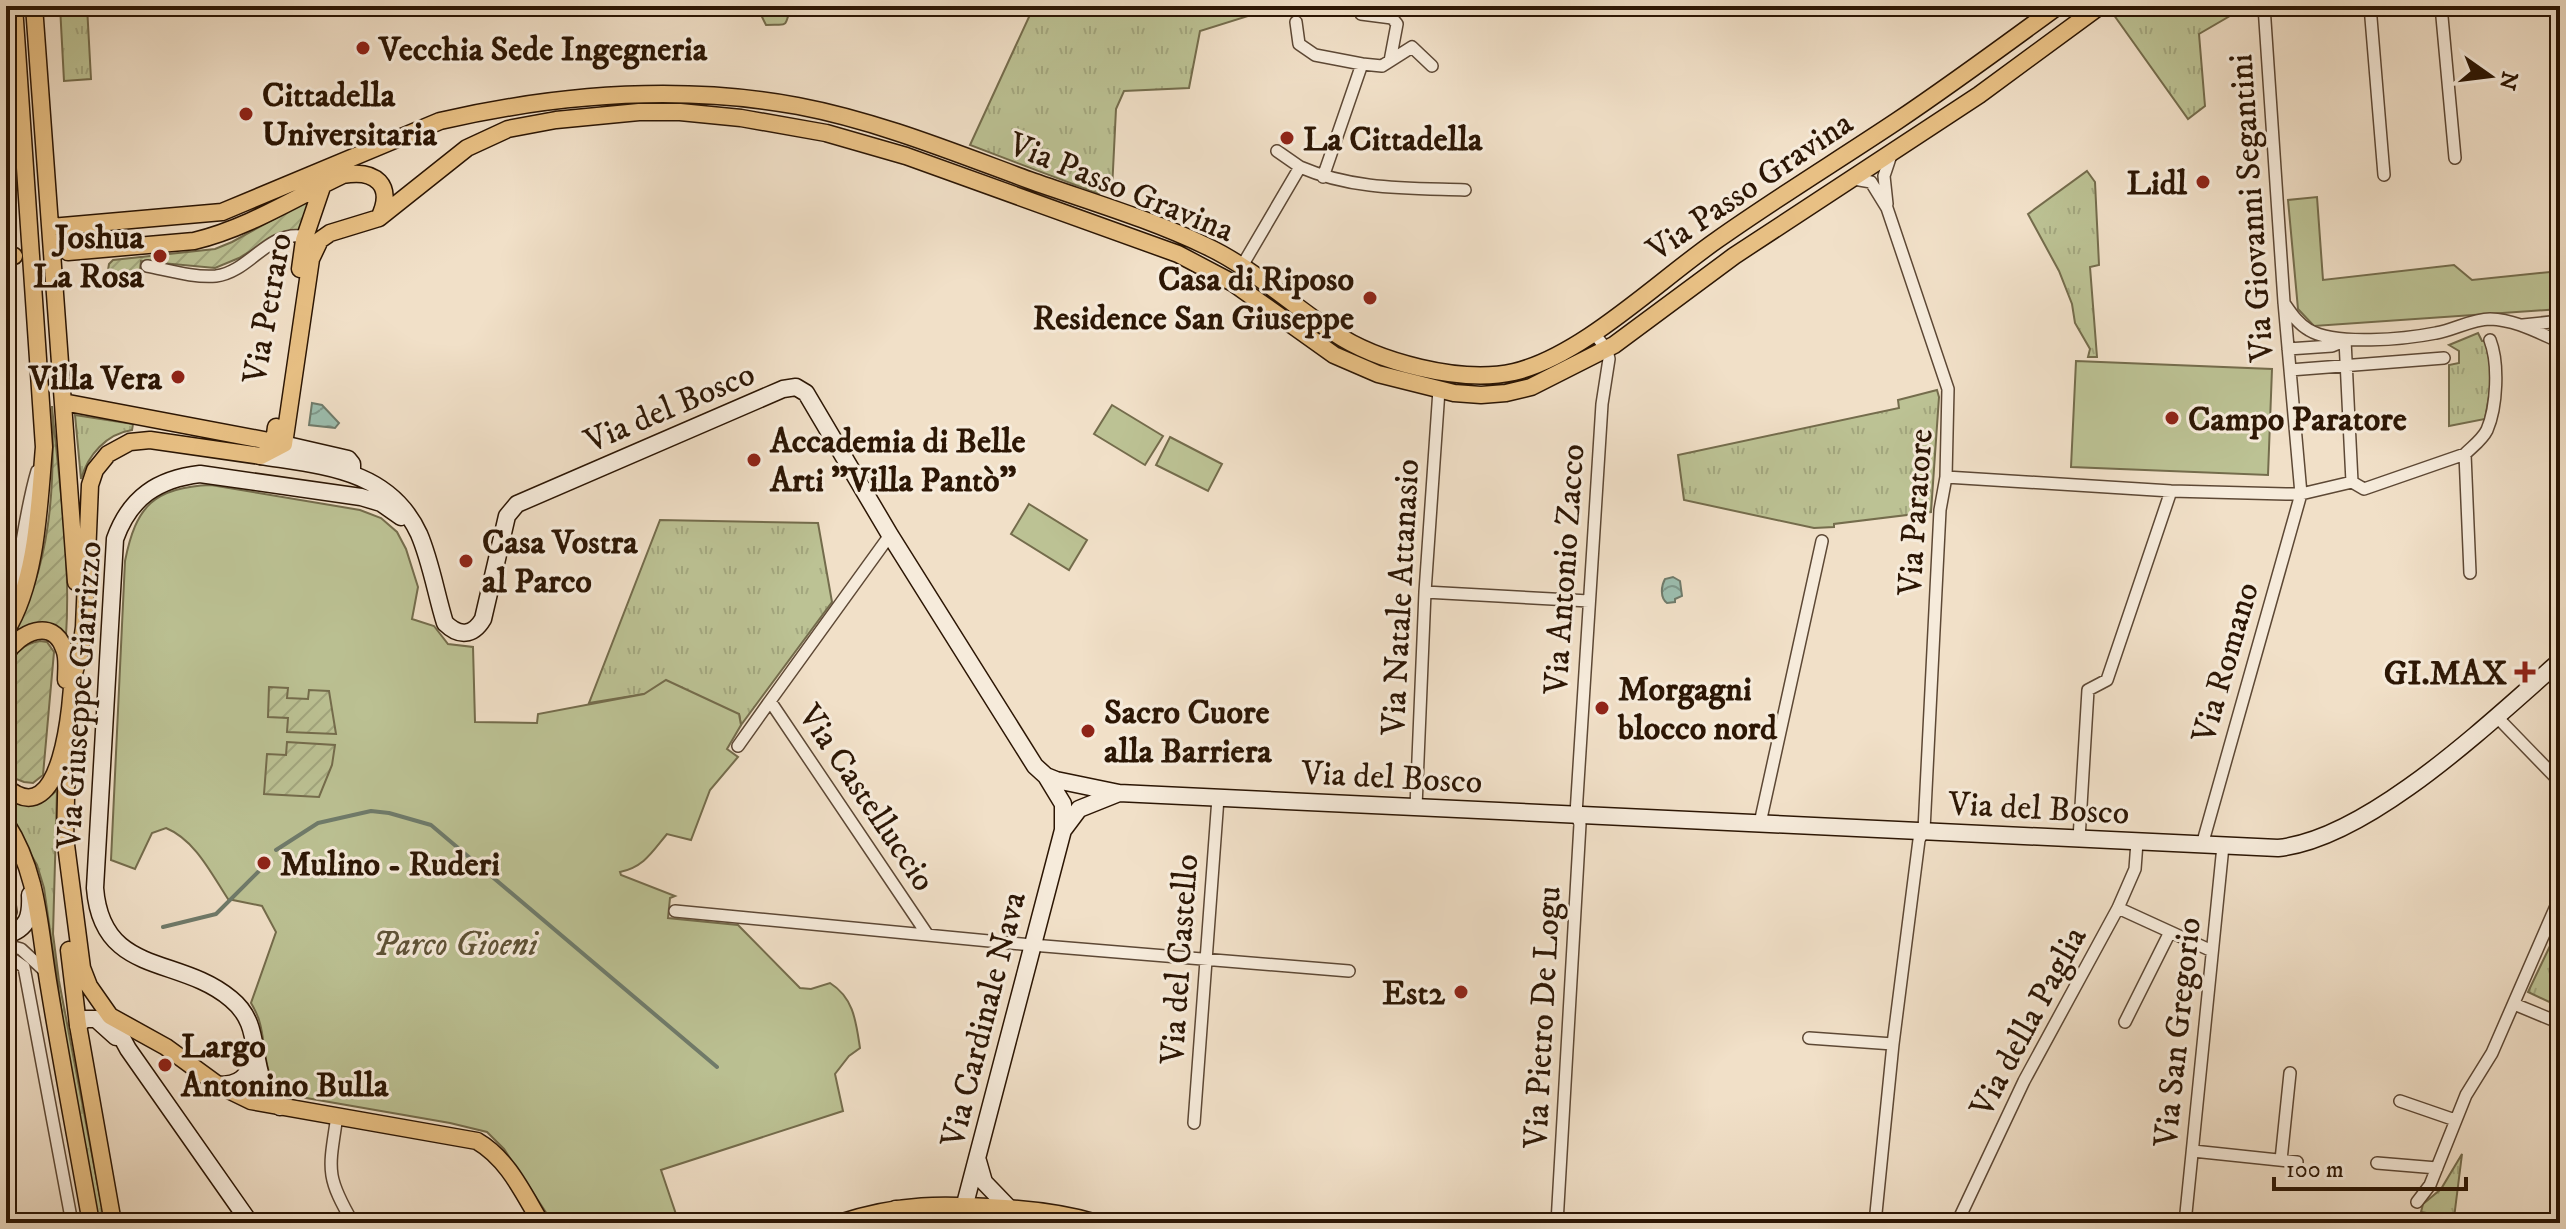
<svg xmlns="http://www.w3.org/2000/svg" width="2566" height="1229" font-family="'IM FELL DW Pica',serif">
  <defs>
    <pattern id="grass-tufts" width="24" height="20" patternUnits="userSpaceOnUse" patternTransform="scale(2)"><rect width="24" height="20" fill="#bcc294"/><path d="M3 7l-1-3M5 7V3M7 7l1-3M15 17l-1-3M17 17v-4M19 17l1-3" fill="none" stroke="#a2a67e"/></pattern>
    <pattern id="garden-furrows" width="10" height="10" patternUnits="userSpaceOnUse" patternTransform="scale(2)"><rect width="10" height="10" fill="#bcc294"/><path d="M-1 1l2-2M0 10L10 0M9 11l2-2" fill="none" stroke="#a2a67e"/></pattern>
    <pattern id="water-waves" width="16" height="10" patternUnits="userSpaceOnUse" patternTransform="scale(2)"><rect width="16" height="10" fill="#9cbeaf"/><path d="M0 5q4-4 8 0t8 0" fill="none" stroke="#7f998c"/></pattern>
  </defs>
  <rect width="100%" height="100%" fill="#f1e0c8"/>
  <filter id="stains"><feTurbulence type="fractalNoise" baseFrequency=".0025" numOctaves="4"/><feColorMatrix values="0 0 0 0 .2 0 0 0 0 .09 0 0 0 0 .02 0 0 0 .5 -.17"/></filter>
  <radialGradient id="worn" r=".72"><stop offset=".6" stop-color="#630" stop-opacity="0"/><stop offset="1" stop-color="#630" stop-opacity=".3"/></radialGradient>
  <!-- grass -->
  <path fill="url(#grass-tufts)" stroke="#746c4c" stroke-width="2" d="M60 6H87L91 79 64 81Z
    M765 6H791C784 31 788 23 766 25L762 17Z
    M1034 6H1280L1200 31 1189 88 1124 91 1116 109 1112 190 1106 189 1099 194 970 145Z
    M2117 6H2247L2199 34 2205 106 2188 119 2111 11Z
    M2087 171 2095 182 2099 265 2090 267 2097 357H2088L2090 349 2075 323 2072 304 2059 271 2028 214Z
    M2478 333 2482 341H2486L2492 378 2485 419 2449 426V365L2459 363V351L2449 345Z
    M1937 390 1939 397 1931 512 1834 524V527L1814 528 1684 500 1678 455 1899 408 1898 400Z
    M75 415 133 424 132 430C106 434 88 455 81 479Z
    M660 520 818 523 832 602 741 725 739 714 644 694 589 703Z
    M57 790 53 934 59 981 105 1223H99L65 1037 44 888 37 865 6 812V794C26 800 41 807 57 790Z
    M2560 925V1007L2528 992Z
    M2462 1154 2454 1218 2421 1212 2423 1204 2441 1189Z"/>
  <!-- park -->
  <path fill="#bcc294" stroke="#746c4c" stroke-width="2" d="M2317 197 2323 280 2454 265 2472 280 2560 271V309L2314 326 2298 309 2288 200Z
    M2076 361 2272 369 2268 475 2071 467Z
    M1112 405 1163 436 1145 465 1094 434Z
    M1170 437 1222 464 1208 491 1156 465Z
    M211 485 360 510 381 518 397 532 406 549 418 587 412 619 434 626 448 644 473 647 475 722 537 723 538 714 644 694 666 680 739 714 741 725 727 749 738 757 710 790 691 840 667 834C652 852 644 867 620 872L621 875 675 896 670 898 668 918 738 925 800 988 811 989 830 983C854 998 856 1022 860 1048L849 1056 835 1074 843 1111 661 1170 679 1223H553L504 1149 487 1132 450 1123 289 1095C260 1081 268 1048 259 1020 257 1014 254 1008 251 1003L276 932 262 906 228 899C211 873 195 840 166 828L152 833 135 869 111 860 125 561C136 506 154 487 211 485Z
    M1029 504 1087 540 1069 570 1011 534Z"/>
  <!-- garden -->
  <path fill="url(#garden-furrows)" stroke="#746c4c" stroke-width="2" d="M307 201 309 203 298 232 275 236 239 258 215 268 141 261 139 277 107 276 109 264 113 260 215 249 232 242Z
    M52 406C59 482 71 559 66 636L10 637C52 570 55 482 52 406Z
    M40 641 47 642 54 652 43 775 33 783 24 782 16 779 6 763V669C14 653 23 644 40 641Z
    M269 687 288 688 287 698 308 699 309 690 329 691 336 734 287 732 288 718 268 717Z
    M287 742 335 745 332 765 319 797 264 794 267 754 286 755Z"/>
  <!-- water -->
  <path fill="url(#water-waves)" stroke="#6f7b6b" stroke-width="2" d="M312 403 322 405 339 423 335 428 309 425Z
    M1673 577 1680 581 1682 596 1675 599V602L1667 603C1660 598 1661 586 1665 579Z"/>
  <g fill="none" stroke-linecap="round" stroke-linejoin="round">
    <!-- stream -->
    <path stroke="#6f7b6b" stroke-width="4" d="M276 850 318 823 371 811 389 813 431 825 717 1067
      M163 927 216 914 261 869"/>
    <defs>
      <path id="minor" d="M2370 6 2384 175
        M2441 6 2455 158
        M1361 14 1392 18 1397 24 1390 61
        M1296 22 1299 44 1315 55 1362 64 1323 177
        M1362 64 1382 66 1412 47 1432 66
        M1277 151 1300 167
        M1854 179 1871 182 1887 208 1948 389 1946 477 1940 510 1924 830 1919 840 1893 1044 1875 1223
        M1887 204 1884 176 1891 155
        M147 266C168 270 194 278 216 276 249 272 267 232 301 236L304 240
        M1242 266 1300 167C1353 190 1408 188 1465 190
        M2284 303C2291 313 2298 324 2309 330 2335 346 2406 339 2436 333 2454 330 2472 319 2490 319 2516 320 2537 332 2560 342
        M2523 325 2560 321
        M2288 349 2332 346 2344 341
        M2290 370 2444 358
        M2465 454C2473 446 2482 440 2487 430 2497 407 2499 363 2490 340
        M1946 477 2171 491 2286 494H2301L2352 482 2345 340
        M2352 482 2364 489 2465 454 2470 573
        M890 535 770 701 927 934
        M1425 592 1589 601
        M6 614C21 567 23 518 37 471
        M2496 716 2560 782
        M738 746 770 701
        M1416 807 1425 592 1439 390
        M1760 823 1822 541
        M2079 839 2088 690 2107 680 2171 491
        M2202 845 2301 494 2284 302 2264 6
        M6 879 11 912
        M2118 908 2212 951
        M675 911 1032 945 1349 971
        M6 945 21 949 47 973
        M6 960H14L24 967 72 1223
        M2514 1004 2560 1023
        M2125 1022 2170 932
        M1809 1038 1893 1044
        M2400 1101 2455 1120
        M337 1116C329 1170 325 1175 353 1223
        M1194 1123 1218 798
        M2193 1151 2297 1162
        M2281 1160 2290 1073
        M2377 1163 2437 1168
        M2417 1202 2430 1185 2466 1095 2492 1053 2560 897
        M1557 1223 1580 824 1576 814 1602 404 1609 359 1607 350 1594 333
        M1957 1223 2024 1081 2118 908 2135 869 2137 842
        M2185 1223 2223 846"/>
      <path id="secondary" d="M274 442 348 459 352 464V474
        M261 456C323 466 389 469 419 534 431 562 436 594 445 623 459 637 473 636 483 619L507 516 517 504 783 389 796 387 806 393 890 535 1035 766 1046 776 1056 780 1119 793 2278 848C2369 839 2491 721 2560 661
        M1064 829 1079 809 1119 793
        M6 935C28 929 31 916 30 895
        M110 1016 128 1049 250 1223
        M78 1025 85 1019H96L116 1037
        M218 1085C241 1085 248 1077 253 1056
        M280 1107C243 1071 268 1029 231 999 179 955 102 977 95 888L115 539C130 497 158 479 200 474L361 497 381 503 401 517
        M978 1161 984 1182 1010 1209
        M896 1209 915 1214 928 1223
        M960 1223 1063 830V804L1046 776
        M978 1223 1005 1208"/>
      <path id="primary" d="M34 6 76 582
        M51 227 222 212 440 121C558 94 678 84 798 106 877 121 953 152 1029 180 1088 201 1150 219 1206 246 1253 268 1290 304 1333 332 1377 362 1461 384 1514 372 1582 356 1658 281 1717 240 1775 199 1837 161 1897 121 1952 84 2005 45 2058 6
        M68 252 194 241C248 228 294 198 343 175 375 169 395 185 379 218
        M6 258 14 256
        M300 269 304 240 323 184
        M63 402 274 442 276 427
        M6 631C37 581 39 505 44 447L14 6
        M6 654C19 633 53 616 64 649 68 658 66 670 66 680
        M73 677 81 648 84 627 90 485 95 470 108 454 130 442 150 440 261 456 284 444 311 259 320 240 330 233 379 218 467 148 508 129 556 120 639 112H680L741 118 826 133 906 156 1178 254 1233 283 1334 355 1378 374 1454 393 1481 395 1506 393 1531 387 1614 345 1734 256 1979 95 2100 6
        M6 787C63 836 72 700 73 669
        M6 823C39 874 39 929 49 987 62 1066 77 1144 91 1223
        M65 837 82 968 89 986 110 1016 166 1047 218 1085 251 1101 477 1141C508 1159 523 1193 541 1223
        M65 842 67 755
        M69 950 78 1025 113 1223
        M839 1223C902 1203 941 1204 1005 1208 1037 1210 1067 1214 1097 1223"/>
    </defs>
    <!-- minor casing -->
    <use href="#minor" stroke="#5d4835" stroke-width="14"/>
    <!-- secondary casing -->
    <use href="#secondary" stroke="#2c1604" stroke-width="19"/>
    <!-- primary casing -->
    <use href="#primary" stroke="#2c1604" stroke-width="19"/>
    <!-- minor -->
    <use href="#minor" stroke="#f6ebdb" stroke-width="11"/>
    <!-- secondary -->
    <use href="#secondary" stroke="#f6ebdb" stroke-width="16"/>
    <!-- primary -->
    <use href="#primary" stroke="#e8c084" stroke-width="16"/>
  </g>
  <!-- markers -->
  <g fill="#8f2418" stroke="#f6ebdb" stroke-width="3">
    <circle cx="363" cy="48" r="8"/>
    <circle cx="246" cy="114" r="8"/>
    <circle cx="1287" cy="138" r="8"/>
    <circle cx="2203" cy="182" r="8"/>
    <circle cx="160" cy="256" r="8"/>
    <circle cx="1370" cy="298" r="8"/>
    <circle cx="178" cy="377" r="8"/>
    <circle cx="2172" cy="418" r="8"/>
    <circle cx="754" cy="460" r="8"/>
    <circle cx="466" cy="561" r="8"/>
    <path d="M2521 660h8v8h8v8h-8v8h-8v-8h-8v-8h8z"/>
    <circle cx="1602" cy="708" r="8"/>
    <circle cx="1088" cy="731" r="8"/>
    <circle cx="264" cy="863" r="8"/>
    <circle cx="1461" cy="992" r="8"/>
    <circle cx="165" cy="1065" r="8"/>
  </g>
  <g text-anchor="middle" stroke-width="6" stroke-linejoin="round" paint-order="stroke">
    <!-- poi labels -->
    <g font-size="34" font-weight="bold" fill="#2c1604" stroke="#f6ebdb" text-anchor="start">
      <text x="379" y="60">Vecchia Sede Ingegneria</text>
      <text x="262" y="106">Cittadella<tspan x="262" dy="39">Universitaria</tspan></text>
      <text x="1303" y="150">La Cittadella</text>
      <text x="2187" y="194" text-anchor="end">Lidl</text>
      <text x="144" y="248" text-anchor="end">Joshua<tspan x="144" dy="39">La Rosa</tspan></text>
      <text x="1354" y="290" text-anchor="end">Casa di Riposo<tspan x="1354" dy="39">Residence San Giuseppe</tspan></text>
      <text x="162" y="389" text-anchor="end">Villa Vera</text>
      <text x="2188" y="430">Campo Paratore</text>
      <text x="770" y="452">Accademia di Belle<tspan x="770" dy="39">Arti "Villa Pantò"</tspan></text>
      <text x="482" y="553">Casa Vostra<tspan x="482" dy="39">al Parco</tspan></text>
      <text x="2507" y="684" text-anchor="end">GI.MAX</text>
      <text x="1618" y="700">Morgagni<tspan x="1618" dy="39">blocco nord</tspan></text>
      <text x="1104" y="723">Sacro Cuore<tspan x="1104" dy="39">alla Barriera</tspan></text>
      <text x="280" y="875">Mulino - Ruderi</text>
      <text x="1445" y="1004" text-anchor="end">Est2</text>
      <text x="181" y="1057">Largo<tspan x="181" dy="39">Antonino Bulla</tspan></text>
    </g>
    <!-- street labels -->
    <g font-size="34" fill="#2c1604" stroke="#f6ebdb">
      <text transform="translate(1749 185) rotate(-34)" y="12">Via Passo Gravina</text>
      <text transform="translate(1122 186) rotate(22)" y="12">Via Passo Gravina</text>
      <text transform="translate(2250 208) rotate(-94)" y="12">Via Giovanni Segantini</text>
      <text transform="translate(266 308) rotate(-80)" y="12">Via Petraro</text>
      <text transform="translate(669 406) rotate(-23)" y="12">Via del Bosco</text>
      <text transform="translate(1914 512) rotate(-86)" y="12">Via Paratore</text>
      <text transform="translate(1563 569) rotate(-86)" y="12">Via Antonio Zacco</text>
      <text transform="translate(1399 597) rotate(-87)" y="12">Via Natale Attanasio</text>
      <text transform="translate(2224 662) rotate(-74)" y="12">Via Romano</text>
      <text transform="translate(78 695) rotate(-86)" y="12">Via Giuseppe Giarrizzo</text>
      <text transform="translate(1392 776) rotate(3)" y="12">Via del Bosco</text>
      <text transform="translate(868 797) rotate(56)" y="12">Via Castelluccio</text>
      <text transform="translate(2039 807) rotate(3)" y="12">Via del Bosco</text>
      <text transform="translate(1178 959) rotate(-86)" y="12">Via del Castello</text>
      <text transform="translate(1541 1017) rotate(-87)" y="12">Via Pietro De Logu</text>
      <text transform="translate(982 1019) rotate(-76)" y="12">Via Cardinale Nava</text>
      <text transform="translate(2027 1021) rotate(-62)" y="12">Via della Paglia</text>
      <text transform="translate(2176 1032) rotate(-84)" y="12">Via San Gregorio</text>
    </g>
    <!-- park labels -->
    <g font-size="34" font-style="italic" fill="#5e5236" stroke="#f6ebdb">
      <text x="455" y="955">Parco Gioeni</text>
    </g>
  </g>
  <!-- margin -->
  <rect width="2566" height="1229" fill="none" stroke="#f1e0c8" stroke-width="32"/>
  <rect x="8" y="8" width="2550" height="1213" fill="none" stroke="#2c1604" stroke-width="4"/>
  <rect x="16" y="16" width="2534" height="1197" fill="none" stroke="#2c1604" stroke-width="2"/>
  <!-- north arrow -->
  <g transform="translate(2490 76) rotate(104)" stroke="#f6ebdb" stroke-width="6" paint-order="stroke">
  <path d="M0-6L14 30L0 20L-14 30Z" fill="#2c1604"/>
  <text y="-12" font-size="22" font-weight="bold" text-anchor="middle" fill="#2c1604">N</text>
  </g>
  <!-- scale -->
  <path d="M2274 1177v12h192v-12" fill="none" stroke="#2c1604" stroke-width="4"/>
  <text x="2286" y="1177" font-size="24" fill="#2c1604" stroke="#f6ebdb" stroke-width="6" paint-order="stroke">100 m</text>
  <rect width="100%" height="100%" filter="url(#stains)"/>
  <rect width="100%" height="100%" fill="url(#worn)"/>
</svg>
